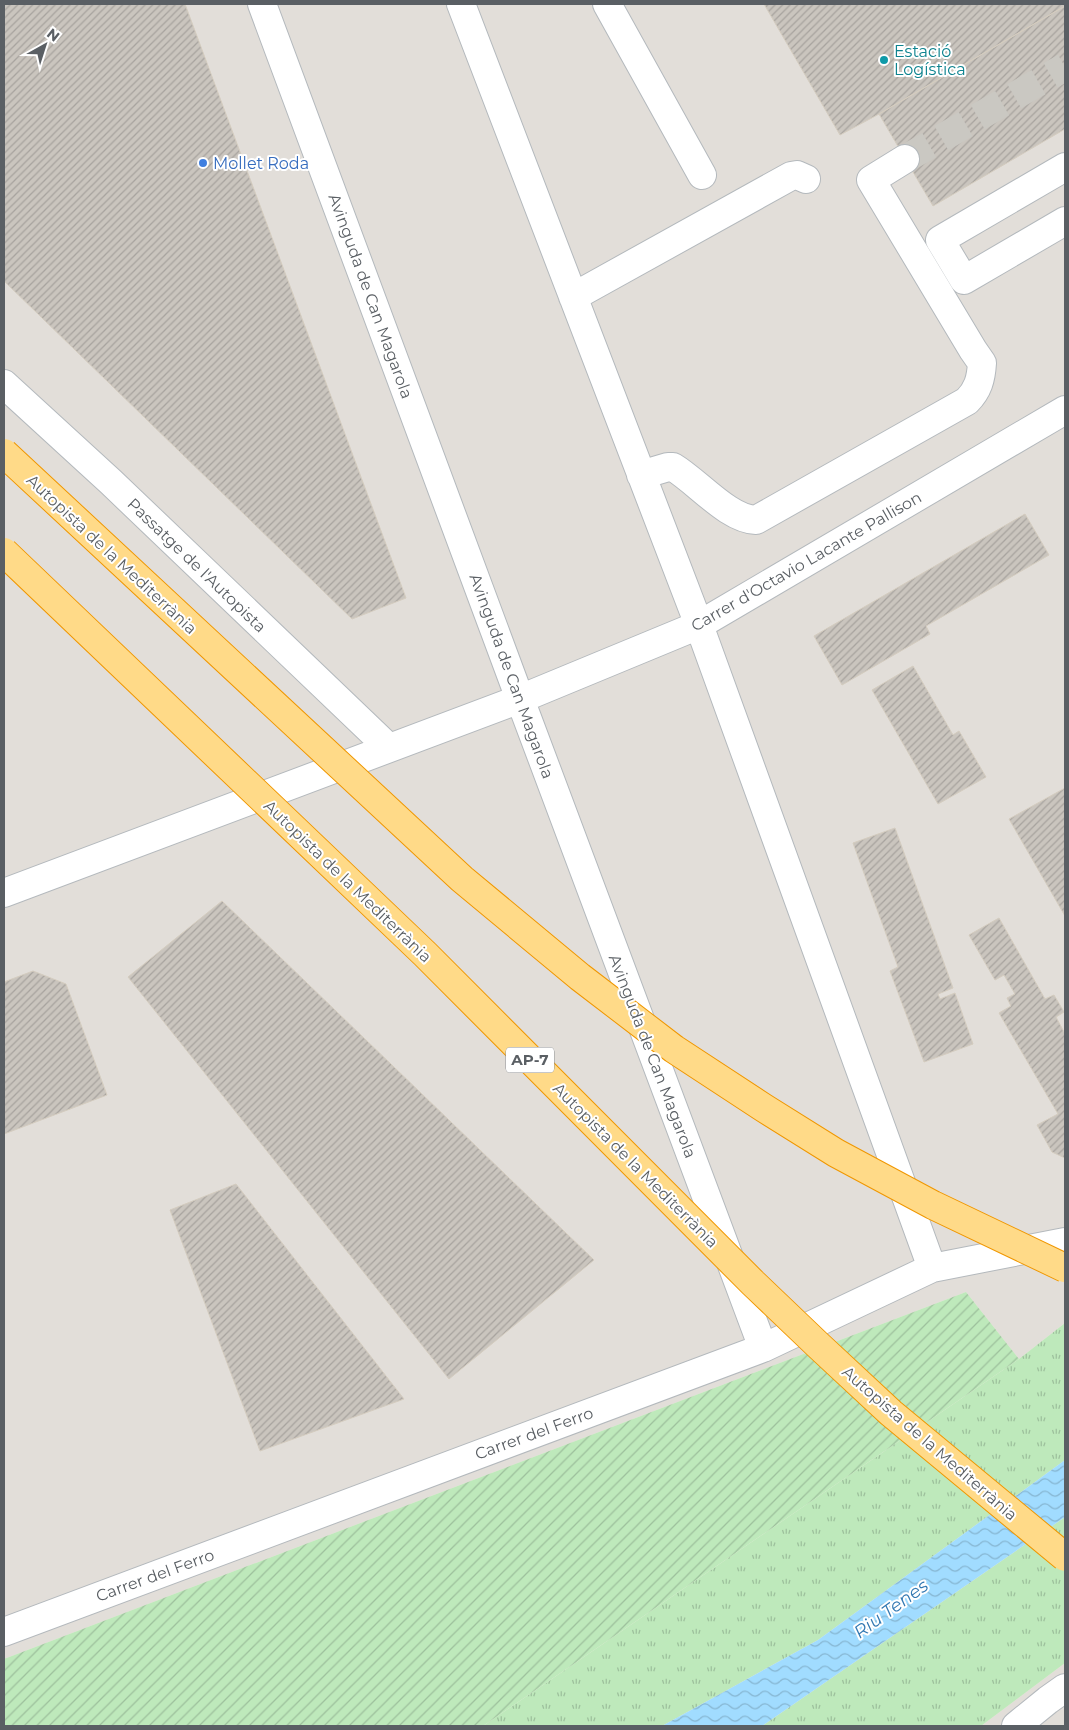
<svg xmlns="http://www.w3.org/2000/svg" width="1069" height="1730" font-family="Montserrat,sans-serif">
  <defs>
    <pattern id="grass-tufts" width="24" height="20" patternUnits="userSpaceOnUse" patternTransform="scale(1.25)"><rect width="24" height="20" fill="#bee9bb"/><path d="M3 7l-1-3M5 7V3M7 7l1-3M15 17l-1-3M17 17v-4M19 17l1-3" fill="none" stroke="#9dc09c"/></pattern>
    <pattern id="garden-furrows" width="10" height="10" patternUnits="userSpaceOnUse" patternTransform="scale(1.25)"><rect width="10" height="10" fill="#bee9bb"/><path d="M-1 1l2-2M0 10L10 0M9 11l2-2" fill="none" stroke="#9dc09c"/></pattern>
    <pattern id="water-waves" width="16" height="10" patternUnits="userSpaceOnUse" patternTransform="scale(1.25)"><rect width="16" height="10" fill="#a1dcff"/><path d="M0 5q4-4 8 0t8 0" fill="none" stroke="#86b6d2"/></pattern>
    <pattern id="building-hatch" width="6" height="6" patternUnits="userSpaceOnUse" patternTransform="scale(1.25)"><rect width="6" height="6" fill="#cac5be"/><path d="M-1 1l2-2M0 6l6-6M5 7l2-2" fill="none" stroke="#a7a39e"/></pattern>
  </defs>
  <rect width="100%" height="100%" fill="#efebe1"/>
  <!-- industrial -->
  <path fill="#e2ded9" d="M4 4H1065V1323L1019 1359 966 1292 4 1659Z
    M1065 1663V1726H981Z"/>
  <!-- grass -->
  <path fill="url(#grass-tufts)" d="M1065 1323V1460L818 1640 662 1726H483L1019 1359Z
    M1065 1517V1663L981 1726H762Z"/>
  <!-- garden -->
  <path fill="url(#garden-furrows)" d="M966 1292 1019 1359 483 1726H4V1659Z"/>
  <!-- water -->
  <path fill="url(#water-waves)" d="M1065 1460V1517L762 1726H662L818 1640Z"/>
  <!-- building -->
  <path fill="url(#building-hatch)" stroke="#d4ccbf" d="M4 4H185L406 598 352 619 4 281Z
    M764 4H1065V6L879 114 840 135Z
    M1065 6V129L933 206 879 114Z
    M1025 514 1049 555 926 626 930 634 842 685 814 636Z
    M913 666 953 735 959 731 986 777 938 804 872 690Z
    M1065 788V916L1009 819Z
    M895 828 953 988 938 994 940 999 955 993 973 1044 924 1062 890 971 898 967 853 843Z
    M222 901 594 1260 449 1379 128 977Z
    M999 918 1045 999 1054 995 1064 1012 1056 1017 1065 1034V1158L1052 1152 1037 1125 1058 1114 999 1013 1011 1006 1007 998 1015 994 1004 975 995 980 969 935Z
    M33 971 66 984 107 1095 4 1134V982Z
    M236 1184 404 1399 260 1451 170 1210Z"/>
  <g fill="none" stroke-linecap="round" stroke-linejoin="round">
    <!-- minor-tunnel -->
    <path stroke="#cac8c2" stroke-width="28" stroke-dasharray="28 14" stroke-linecap="butt" d="M905 159 1065 67"/>
    <defs>
      <path id="minor" d="M262 4 520 699 763 1348
        M461 4 699 625 932 1268
        M607 4 702 175
        M1065 167 940 240 964 280 1065 221
        M573 297 791 176 797 175 806 179
        M4 384 111 482 389 748
        M641 475 668 467H673C698 482 728 519 756 520L967 401C978 390 981 379 982 363L973 350 871 180 905 159
        M4 893 520 699 699 625 1065 410
        M4 1632 763 1348 932 1268 1065 1242
        M1016 1726 1048 1700 1065 1688"/>
    </defs>
    <!-- minor casing -->
    <use href="#minor" stroke="#b4b9bd" stroke-width="30"/>
    <!-- minor -->
    <use href="#minor" stroke="#fff" stroke-width="28"/>
    <defs>
      <path id="highway-bridge" d="M4 453 462 879 580 977 674 1049 764 1108 836 1153 933 1205 1065 1268
        M4 552 425 954 753 1283 819 1346 891 1413 1065 1557"/>
    </defs>
    <!-- highway-bridge casing -->
    <use href="#highway-bridge" stroke="#f09700" stroke-width="30" stroke-linecap="butt"/>
    <!-- highway-bridge -->
    <use href="#highway-bridge" stroke="#ffda88" stroke-width="28"/>
  </g>
  <!-- markers -->
  <circle fill="#0f9aa8" stroke="#fff" stroke-width="2" cx="884" cy="60" r="5"/>
  <circle fill="#3f7fe0" stroke="#fff" stroke-width="2" cx="203" cy="163" r="5"/>
  <g text-anchor="middle" stroke-width="4" stroke-linejoin="round" paint-order="stroke">
    <!-- shield labels -->
    <rect fill="#fff" stroke="#8c8f92" stroke-width="1" x="506" y="1047.5" width="48" height="25" rx="4"/>
    <g font-size="15" font-weight="bold" fill="#5a5f64">
      <text x="530" y="1065">AP-7</text>
    </g>
    <!-- culture labels -->
    <g font-size="16" fill="#0d838f" stroke="#fff" text-anchor="start">
      <text x="894" y="57">Estació<tspan x="894" dy="18">Logística</tspan></text>
    </g>
    <!-- shop labels -->
    <g font-size="16" fill="#366cbe" stroke="#fff" text-anchor="start">
      <text x="213" y="169">Mollet Roda</text>
    </g>
    <!-- street labels -->
    <g font-size="16" fill="#5a5f64" stroke="#fff">
      <text transform="translate(371 296) rotate(70)" y="6">Avinguda de Can Magarola</text>
      <text transform="translate(112 554) rotate(43)" y="6">Autopista de la Mediterrània</text>
      <text transform="translate(806 561) rotate(-30)" y="6">Carrer d'Octavio Lacante Pallison</text>
      <text transform="translate(197 565) rotate(44)" y="6">Passatge de l'Autopista</text>
      <text transform="translate(512 676) rotate(70)" y="6">Avinguda de Can Magarola</text>
      <text transform="translate(348 881) rotate(44)" y="6">Autopista de la Mediterrània</text>
      <text transform="translate(653 1056) rotate(69)" y="6">Avinguda de Can Magarola</text>
      <text transform="translate(636 1165) rotate(45)" y="6">Autopista de la Mediterrània</text>
      <text transform="translate(534 1433) rotate(-20)" y="6">Carrer del Ferro</text>
      <text transform="translate(930 1443) rotate(41)" y="6">Autopista de la Mediterrània</text>
      <text transform="translate(155 1575) rotate(-20)" y="6">Carrer del Ferro</text>
    </g>
    <!-- water labels -->
    <g font-size="18" font-style="italic" fill="#3278b2" stroke="#fff">
      <text transform="translate(891 1609) rotate(-36)" y="6">Riu Tenes</text>
    </g>
  </g>
  <!-- border -->
  <rect width="1069" height="1730" fill="none" stroke="#5a5f64" stroke-width="10"/>
  <!-- north arrow -->
  <g transform="translate(45 45) rotate(39)" stroke="#ffffff" stroke-width="4" paint-order="stroke">
  <path d="M0-4L9 19L0 12L-9 19Z" fill="#5a5f64"/>
  <text y="-8" font-size="14" font-weight="bold" text-anchor="middle" fill="#5a5f64">N</text>
  </g>
</svg>
